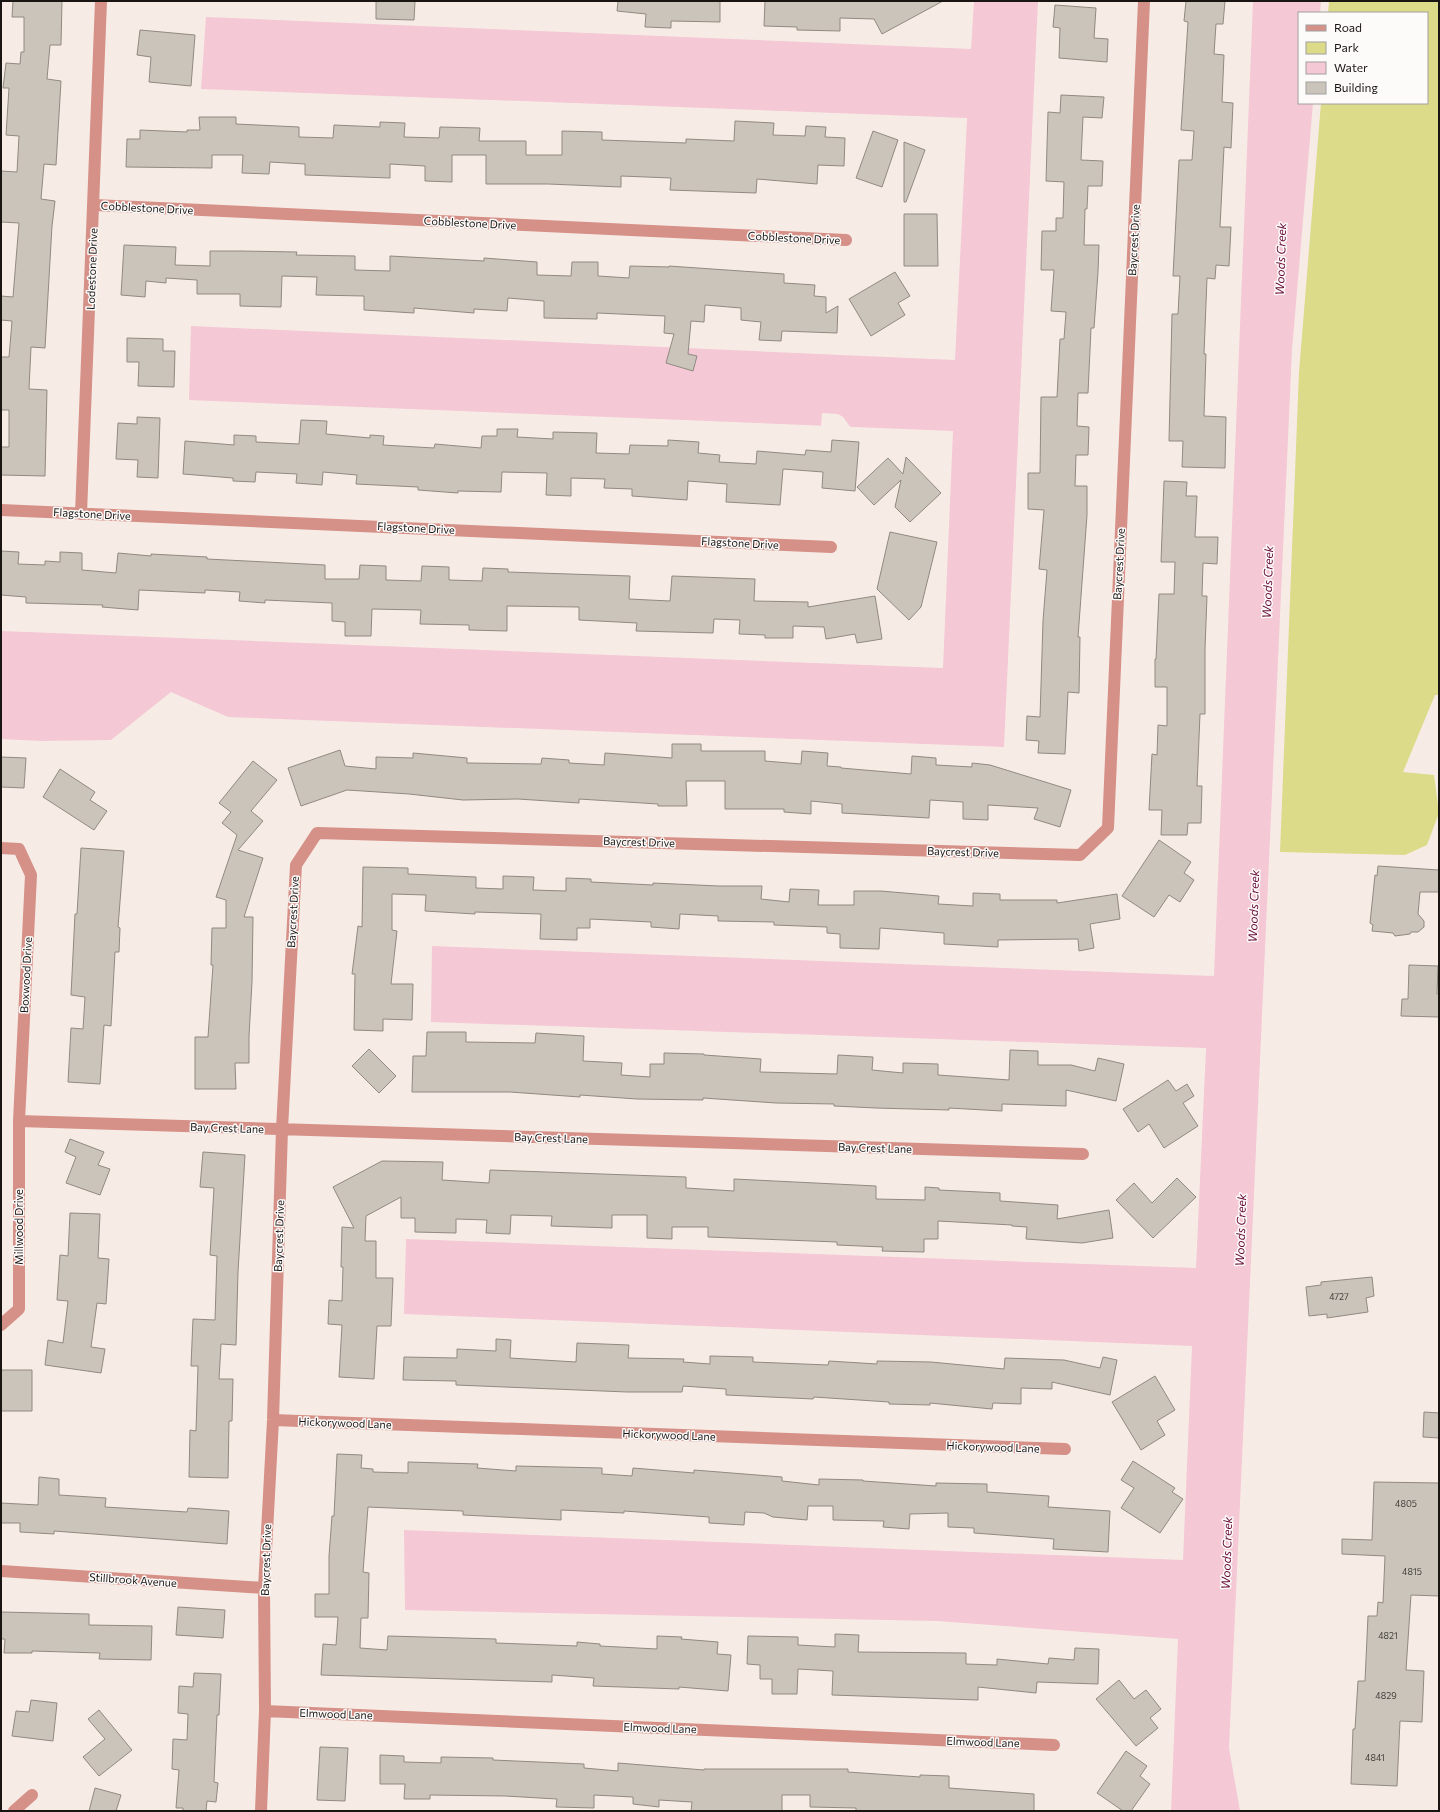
<svg xmlns="http://www.w3.org/2000/svg" width="1440" height="1812" font-family="Commissioner,sans-serif">
  <rect width="100%" height="100%" fill="#f7ece5"/>
  <!-- green -->
  <path fill="#dbdb89" d="M1329 1H1439V695H1435L1403 772 1434 775 1439 813 1427 845 1405 855 1280 852 1299 372 1321 103H1427V13H1328Z"/>
  <!-- water -->
  <path fill="#f4c8d5" d="M974 1H1038L1004 747 228 717 171 692 111 740 41 741 1 739V631L943 668 953 431 189 400 191 326 955 360 967 118 201 89 206 17 971 49Z
    M1253 1H1321L1320 13H1299V103H1313L1292 350 1229 1748 1240 1811H1171L1178 1639 937 1621 405 1610 404 1530 1183 1560 1192 1346 404 1314 406 1239 1196 1268 1206 1048 431 1022 432 946 1214 976Z"/>
  <!-- pier -->
  <path fill="#f7ece5" d="M822 413 838 414 843 417 851 428 821 427Z"/>
  <!-- building -->
  <path fill="#cac4ba" stroke="#908a81" d="M13 1H62L61 45H50L47 79 61 81 56 165 44 164 41 199 55 201 52 226 45 348 31 347 29 389 47 390 45 476 1 475V447H9V410H1V357H9L12 321 1 320V296L13 297 19 223 1 222V171L17 172 19 136 6 135 9 88H3L6 63 20 64 21 52H24V17H12Z
    M376 1H415L414 20 376 19Z
    M618 1H720V22L671 21V28L645 27 646 14 617 11Z
    M765 1H943L882 34 874 19 840 18V31L797 30V27L764 26Z
    M1186 1H1225L1223 24H1216L1214 54 1224 55 1222 102 1233 103 1231 148 1224 147 1220 227H1231L1229 266 1216 265 1215 279 1207 278 1204 354H1206L1204 416 1226 417 1225 468 1182 467 1183 441H1169L1172 314H1178L1180 276H1173L1179 160H1192L1194 131 1181 130 1188 22 1184 21Z
    M1055 5 1096 8 1094 38 1108 39 1107 62 1059 58 1060 28 1053 27Z
    M140 30 195 35 191 86 149 82 151 57 137 55Z
    M1061 95 1104 97 1102 118 1083 117 1081 160 1103 161 1102 186H1088L1087 209H1085L1084 245H1099L1098 272 1094 328H1091L1088 393H1078L1077 426 1089 427 1088 455H1076L1075 486H1087V515L1078 637H1080L1079 693 1068 692 1065 754 1038 753 1039 741 1026 740 1027 716 1040 717 1043 621 1047 570 1039 569 1044 510 1028 509V473H1040L1041 397H1057L1060 339H1064L1066 312 1051 311 1054 270H1041L1042 231H1056V218H1063L1064 182 1046 181 1048 112 1060 113Z
    M199 117H236V124L299 127V137L333 138 334 125 380 127V122L405 123 404 137 439 138 440 127 480 128 479 141H526V155H562V131L602 132V140L686 143V139L734 141 735 121 774 123 773 135 805 136 806 126 826 127 825 137 845 138 844 166 818 165 817 184 757 179 756 193 670 190 671 178 621 176V187L548 184H486V155H452V182L425 181V166L390 164V178L305 175V164L270 162 269 174 242 173 243 155H212V168L126 167 127 139H140V130L187 132V130H200Z
    M873 131 898 140 882 187 856 178Z
    M904 142 925 150 906 202H904Z
    M904 214H937L938 266H904Z
    M124 245 176 247 175 265 210 266V251H241L297 252 296 255 355 256V270L390 271V256L484 261V258L537 262V275L571 276 572 262H598V276L629 278 630 266 669 267V266L784 274V283L815 285 814 296 826 297V313L838 306 837 333 782 331 781 341 759 340 761 322 741 320V308L705 305 704 322 691 321 688 354 697 356 693 371 666 363 674 334 664 333 665 316 597 313V319L544 318V301L508 298 507 311 474 309V313L414 308V313L364 310V296L316 295 317 277 282 276 281 307 240 306V294H197V280L166 278V283L146 281 145 297 121 295Z
    M895 272 910 296 898 303 905 315 871 336 849 299Z
    M127 338 163 339V351H175L174 387 138 386 139 362H127Z
    M137 417 160 418 158 478 137 477 138 460 116 459 118 423 137 424Z
    M301 420 327 421 326 434 370 438V435L384 436 383 445 434 448 435 444 481 448 482 436H497V429H518L517 437 553 439V432L597 433 596 453 629 454 630 445 668 446V440L699 442 698 453 720 455 719 462 756 464 757 451 805 455 806 450 831 452 832 440 859 442 855 491 822 488 823 472 783 469 780 505 726 502 727 484 688 481 687 500 632 496V489L604 488 605 479 571 478V496L546 495 547 473 502 472 501 492 458 491V493L418 490V487L356 484 357 475 323 472 322 485 296 483 297 474 256 472 255 482 233 481V478L183 474 185 441 234 445V435L256 436V442L299 444Z
    M906 457 941 493 910 522 895 507 901 480 874 505 857 487 888 458 903 474Z
    M1164 481 1187 482 1186 496H1197L1195 537H1218L1217 564 1203 563 1202 596H1207L1205 649V714H1200L1197 786H1202L1201 823H1188L1187 835H1161L1162 810H1149L1152 754 1157 755 1158 725 1167 726V687H1155V659H1156L1159 594H1174L1175 562H1161Z
    M890 532 937 542 921 607 909 620 877 589Z
    M1 551 19 552 18 564 45 565V561L60 562V552L82 553V570L116 573 118 553 151 556V554L207 557V559L325 565V579H359L360 565 386 566V580L421 581 422 566 449 567V580L482 581 483 568 508 569V572L630 576 629 599 670 601 672 576 755 579 754 601 808 602V607L875 596 882 639 857 643 855 634 826 639 824 627 793 626V638H765V635L739 634 740 620 714 619 713 633 636 631 637 623 579 620V607L507 606V631L469 630V625L420 624 421 610 372 609 371 636H345V622L332 621V603L265 600V603L239 601 240 592 205 590V593L139 590 138 610 102 607 103 605 26 603V597L1 595Z
    M672 744H701V751H765V761L801 764 802 751 828 753 827 766 841 767V768L911 774 912 756 936 758V765L972 767V763L990 765 1071 790 1060 827 1034 819 1038 808 988 805V820L963 819V802L930 800 929 818 842 813V804L811 801V814L784 812V809H725V781H686L687 806H658V804L579 799V803L518 799 463 800 409 794 347 790 301 806 288 768 340 750 345 766 376 769V757L413 758V753L467 758V763L541 764 542 758 569 760V763L604 765 605 753 672 758Z
    M1 757 26 758 24 788 1 787Z
    M253 761 277 780 251 811 263 821 238 850 263 858 244 917H253L252 982 249 1036V1063H235L236 1089H195V1037H208L213 965H211L212 928H226V900L216 897 237 835 222 823 231 812 219 803Z
    M60 769 95 792 90 800 107 811 94 830 43 797Z
    M1159 840 1191 862 1184 873 1194 880 1180 902 1169 895 1154 917 1122 896Z
    M81 848 124 851 118 927 120 928 119 952H115L111 1026 104 1025 100 1084 68 1082 71 1028 83 1029 85 997 71 995 75 914H77Z
    M1378 866 1439 870V892H1420L1418 914 1424 921V927L1418 932H1411L1410 934 1395 936 1393 933 1372 931 1373 925 1370 923 1375 875 1377 876Z
    M363 867 408 868V874L476 877V888L503 889V876L534 877 533 890 566 891V878L591 879V882L653 885V883L719 886H762L761 899 789 902 790 889 819 890 818 905H854V891H881L939 896 938 904 973 906V893L1000 894V900H1057V903L1117 894 1120 919 1090 924 1094 948 1079 951 1078 939 998 940V947L944 944V933L880 928 879 949 840 948V934L827 933V927L774 925V922L718 921V916L680 914 679 929 651 927V922L590 919V928H577V940L540 939 541 914 475 912V914L425 911 426 895 392 894V930L397 931 391 984H413L412 1020 383 1019V1031L354 1030 355 974H352L358 926 362 927Z
    M1409 965 1438 966 1437 994H1439V1017L1401 1016 1402 999H1408Z
    M427 1032H466V1042L535 1043 536 1033 584 1036 583 1061 622 1063 621 1075 650 1077V1064H664V1053L704 1054V1055L761 1059 760 1072 837 1074 838 1055 873 1057 872 1070 903 1073V1063L938 1064V1075L1009 1080 1010 1050 1038 1051V1065H1071L1095 1071 1098 1058 1124 1064 1116 1101 1066 1090V1106L1002 1104V1111L949 1108V1110L876 1108 834 1106V1104L776 1103 703 1098V1100L637 1099 580 1095V1097L510 1092H412L413 1056H426Z
    M369 1049 396 1076 379 1093 352 1066Z
    M1168 1080 1176 1091 1187 1084 1194 1096 1183 1103 1198 1126 1164 1148 1149 1124 1138 1132 1123 1109Z
    M70 1139 104 1152 98 1165 110 1169 100 1195 66 1183 76 1157 65 1152Z
    M203 1152 245 1155 238 1272 236 1345 221 1344 219 1379H233L232 1421H229L228 1478 189 1477 190 1430 196 1431 198 1366H191L193 1319 215 1320 217 1256 210 1255 214 1188 200 1187Z
    M382 1161 443 1162 442 1180 489 1183 490 1170 686 1177V1188L734 1191V1179L876 1186V1199L925 1200V1187L939 1188V1190L1000 1193V1201L1058 1205 1057 1219 1109 1210 1113 1238 1082 1243 1026 1239 1027 1227 1012 1226V1225L938 1221V1239H924V1252L882 1251 883 1247 837 1245V1242L708 1237V1227H672V1239L647 1238V1215H612V1228L551 1226 552 1216 511 1215 510 1234 486 1233 487 1220 456 1219V1233L415 1232V1218H401V1197L366 1216 365 1241H376V1278H393L391 1326H377L374 1379 339 1377 342 1325 328 1324 329 1300 342 1301 343 1267H341L342 1227 354 1228 333 1187Z
    M1177 1178 1196 1197 1153 1238 1116 1200 1134 1183 1152 1203Z
    M70 1213 100 1214 98 1258 109 1259 106 1304 97 1303 91 1347 105 1349 101 1373 45 1365 48 1340 63 1343 68 1301 57 1300 60 1255 68 1256Z
    M1372 1277 1374 1296 1366 1298 1368 1312 1327 1318V1314L1309 1316 1306 1287 1321 1285V1282Z
    M496 1339 511 1340 510 1358 576 1362 577 1343 629 1345 628 1358 684 1359 683 1362 710 1364V1356L753 1357V1362L828 1365 829 1361 877 1364V1361L931 1362 1004 1369 1005 1358 1064 1360 1100 1368 1103 1357 1117 1360 1110 1395 1052 1382V1389L1021 1388V1404L993 1403 992 1409 930 1403V1405L889 1404V1402L814 1397 813 1399 726 1395V1389L683 1386 682 1392H627L456 1385V1381L403 1380 404 1357 457 1358V1349L496 1351Z
    M1 1370H32V1411H1Z
    M1155 1376 1175 1410 1157 1421 1165 1435 1141 1450 1112 1402Z
    M1424 1412 1439 1413V1438L1423 1437Z
    M337 1454 362 1455 361 1468 373 1469V1472L408 1473V1462L478 1464 477 1468 516 1471V1466L602 1468V1474L632 1476 633 1468 694 1473V1470L782 1477V1481L819 1485V1479L863 1480V1481L936 1486V1483L987 1484V1492L1049 1496 1048 1507 1110 1511 1108 1552 1053 1549 1054 1539 974 1533V1528L948 1527V1513L910 1514 909 1529 883 1527 884 1521 833 1520V1506H808L807 1520 773 1517 764 1513 745 1512 744 1525 709 1523V1517L624 1511V1513L561 1510V1520L463 1515V1511L368 1507 363 1572 369 1573 368 1618H361L360 1648 387 1650 388 1636 496 1639V1643L577 1646V1642L600 1644V1646L657 1649V1636L682 1637 681 1639 718 1642 717 1654 731 1655 728 1691 679 1687V1689L593 1686 594 1678 552 1675V1682L321 1675 323 1644 336 1645 338 1617H315V1594H329V1556L332 1516H334Z
    M1133 1461 1175 1488 1172 1492 1183 1499 1160 1533 1121 1508 1134 1488 1121 1480Z
    M39 1477 59 1479V1495L106 1498 105 1507 187 1512 188 1508 229 1511 227 1544 54 1531V1534L20 1532V1523H1V1503L38 1505Z
    M1374 1482 1439 1483V1596L1411 1595 1406 1670 1424 1671 1422 1722 1400 1721 1397 1786 1351 1784 1353 1729H1355L1358 1681H1365L1368 1616H1377L1378 1602 1383 1603 1385 1556 1342 1554V1539L1372 1540Z
    M178 1607 225 1610 223 1638 176 1635Z
    M1 1612 89 1614V1625L152 1626 151 1660 99 1659 100 1653 32 1651V1653H4L5 1639H1Z
    M835 1634 859 1635 858 1652 966 1653V1664L997 1665V1659L1048 1664 1049 1658 1074 1660 1075 1648 1099 1649 1098 1684 1037 1682 1036 1693 978 1687V1700L832 1695 833 1671 798 1669 797 1694H772V1679H760V1665L747 1664 748 1636 798 1637V1645L835 1647Z
    M194 1673 221 1674 219 1715H217L214 1782 218 1783 216 1802 207 1801 206 1811H183V1808H176L179 1770 172 1769 173 1739 187 1740 188 1714 178 1713 179 1686 193 1687Z
    M1119 1680 1134 1699 1146 1690 1161 1709 1150 1718 1158 1728 1136 1746 1096 1699Z
    M31 1700 57 1703 53 1741 12 1736 16 1711 29 1712Z
    M99 1710 132 1750 99 1776 83 1757 105 1739 88 1719Z
    M320 1747 348 1748 345 1801 317 1800Z
    M1126 1751 1147 1766 1140 1776 1150 1784 1131 1811H1123L1097 1793Z
    M380 1755 404 1756V1762L441 1763V1757L493 1758V1760L584 1764V1768L618 1771V1763L704 1770V1769H848V1772L920 1777V1775L949 1776V1788L1034 1794V1811H856V1808L810 1807V1795H782V1811H691L692 1802 659 1800V1807L633 1804V1797L594 1795V1808L556 1807 557 1799 505 1796 430 1795V1799H404L405 1784H380Z
    M95 1788 121 1795 116 1811H89Z"/>
  <g fill="none" stroke-linecap="round" stroke-linejoin="round">
    <!-- minor -->
    <path stroke="#d59088" stroke-width="12" d="M94 205 846 240
      M1 510 831 547
      M81 514 101 1
      M1 848 19 849 31 875 19 1121V1309L1 1325
      M19 1121 1083 1154
      M273 1420 1065 1449
      M1 1571 264 1588
      M265 1711 1054 1745
      M14 1811 32 1795
      M261 1811 265 1711 264 1588 273 1420 282 1129 296 865 317 833 1080 855 1108 828 1144 1"/>
  </g>
  <g text-anchor="middle" stroke-width="3" stroke-linejoin="round" paint-order="stroke">
    <!-- number labels -->
    <g font-size="9" fill="#45413d">
      <text x="1339" y="1300">4727</text>
      <text x="1406" y="1507">4805</text>
      <text x="1412" y="1575">4815</text>
      <text x="1388" y="1639">4821</text>
      <text x="1386" y="1699">4829</text>
      <text x="1375" y="1761">4841</text>
    </g>
    <!-- street labels -->
    <g font-size="11" fill="#191513" stroke="#fdfbfa">
      <text transform="translate(147 208) rotate(3)" y="4">Cobblestone Drive</text>
      <text transform="translate(470 223) rotate(3)" y="4">Cobblestone Drive</text>
      <text transform="translate(794 238) rotate(3)" y="4">Cobblestone Drive</text>
      <text transform="translate(1134 240) rotate(-87)" y="4">Baycrest Drive</text>
      <text transform="translate(92 269) rotate(-88)" y="4">Lodestone Drive</text>
      <text transform="translate(92 514) rotate(3)" y="4">Flagstone Drive</text>
      <text transform="translate(416 528) rotate(3)" y="4">Flagstone Drive</text>
      <text transform="translate(740 543) rotate(3)" y="4">Flagstone Drive</text>
      <text transform="translate(1119 564) rotate(-87)" y="4">Baycrest Drive</text>
      <text transform="translate(639 842) rotate(2)" y="4">Baycrest Drive</text>
      <text transform="translate(963 852) rotate(2)" y="4">Baycrest Drive</text>
      <text transform="translate(293 912) rotate(-87)" y="4">Baycrest Drive</text>
      <text transform="translate(26 975) rotate(-87)" y="4">Boxwood Drive</text>
      <text transform="translate(227 1128) rotate(2)" y="4">Bay Crest Lane</text>
      <text transform="translate(551 1138) rotate(2)" y="4">Bay Crest Lane</text>
      <text transform="translate(875 1148) rotate(2)" y="4">Bay Crest Lane</text>
      <text transform="translate(19 1227) rotate(-90)" y="4">Millwood Drive</text>
      <text transform="translate(279 1236) rotate(-88)" y="4">Baycrest Drive</text>
      <text transform="translate(345 1423) rotate(2)" y="4">Hickorywood Lane</text>
      <text transform="translate(669 1435) rotate(2)" y="4">Hickorywood Lane</text>
      <text transform="translate(993 1447) rotate(2)" y="4">Hickorywood Lane</text>
      <text transform="translate(266 1560) rotate(-88)" y="4">Baycrest Drive</text>
      <text transform="translate(133 1580) rotate(4)" y="4">Stillbrook Avenue</text>
      <text transform="translate(336 1714) rotate(2)" y="4">Elmwood Lane</text>
      <text transform="translate(660 1728) rotate(2)" y="4">Elmwood Lane</text>
      <text transform="translate(983 1742) rotate(2)" y="4">Elmwood Lane</text>
    </g>
    <!-- water labels -->
    <g font-size="12" font-style="italic" fill="#660a36" stroke="#fdfbfa">
      <text transform="translate(1281 259) rotate(-88)" y="4">Woods Creek</text>
      <text transform="translate(1268 582) rotate(-88)" y="4">Woods Creek</text>
      <text transform="translate(1254 906) rotate(-88)" y="4">Woods Creek</text>
      <text transform="translate(1241 1230) rotate(-88)" y="4">Woods Creek</text>
      <text transform="translate(1227 1553) rotate(-88)" y="4">Woods Creek</text>
    </g>
  </g>
  <!-- border -->
  <rect width="1440" height="1812" fill="none" stroke="#191513" stroke-width="4"/>
  <!-- legend -->
  <rect x="1298" y="12" width="130" height="92" fill="#fdfbfa" stroke="#a29f9e"/>
  <rect x="1306" y="25" width="20" height="6" fill="#d59088" stroke="#a29f9e"/>
  <text x="1334" y="32" font-size="12" fill="#191513">Road</text>
  <rect x="1306" y="42" width="20" height="12" fill="#dbdb89" stroke="#a29f9e"/>
  <text x="1334" y="52" font-size="12" fill="#191513">Park</text>
  <rect x="1306" y="62" width="20" height="12" fill="#f4c8d5" stroke="#a29f9e"/>
  <text x="1334" y="72" font-size="12" fill="#191513">Water</text>
  <rect x="1306" y="82" width="20" height="12" fill="#cac4ba" stroke="#a29f9e"/>
  <text x="1334" y="92" font-size="12" fill="#191513">Building</text>
</svg>
